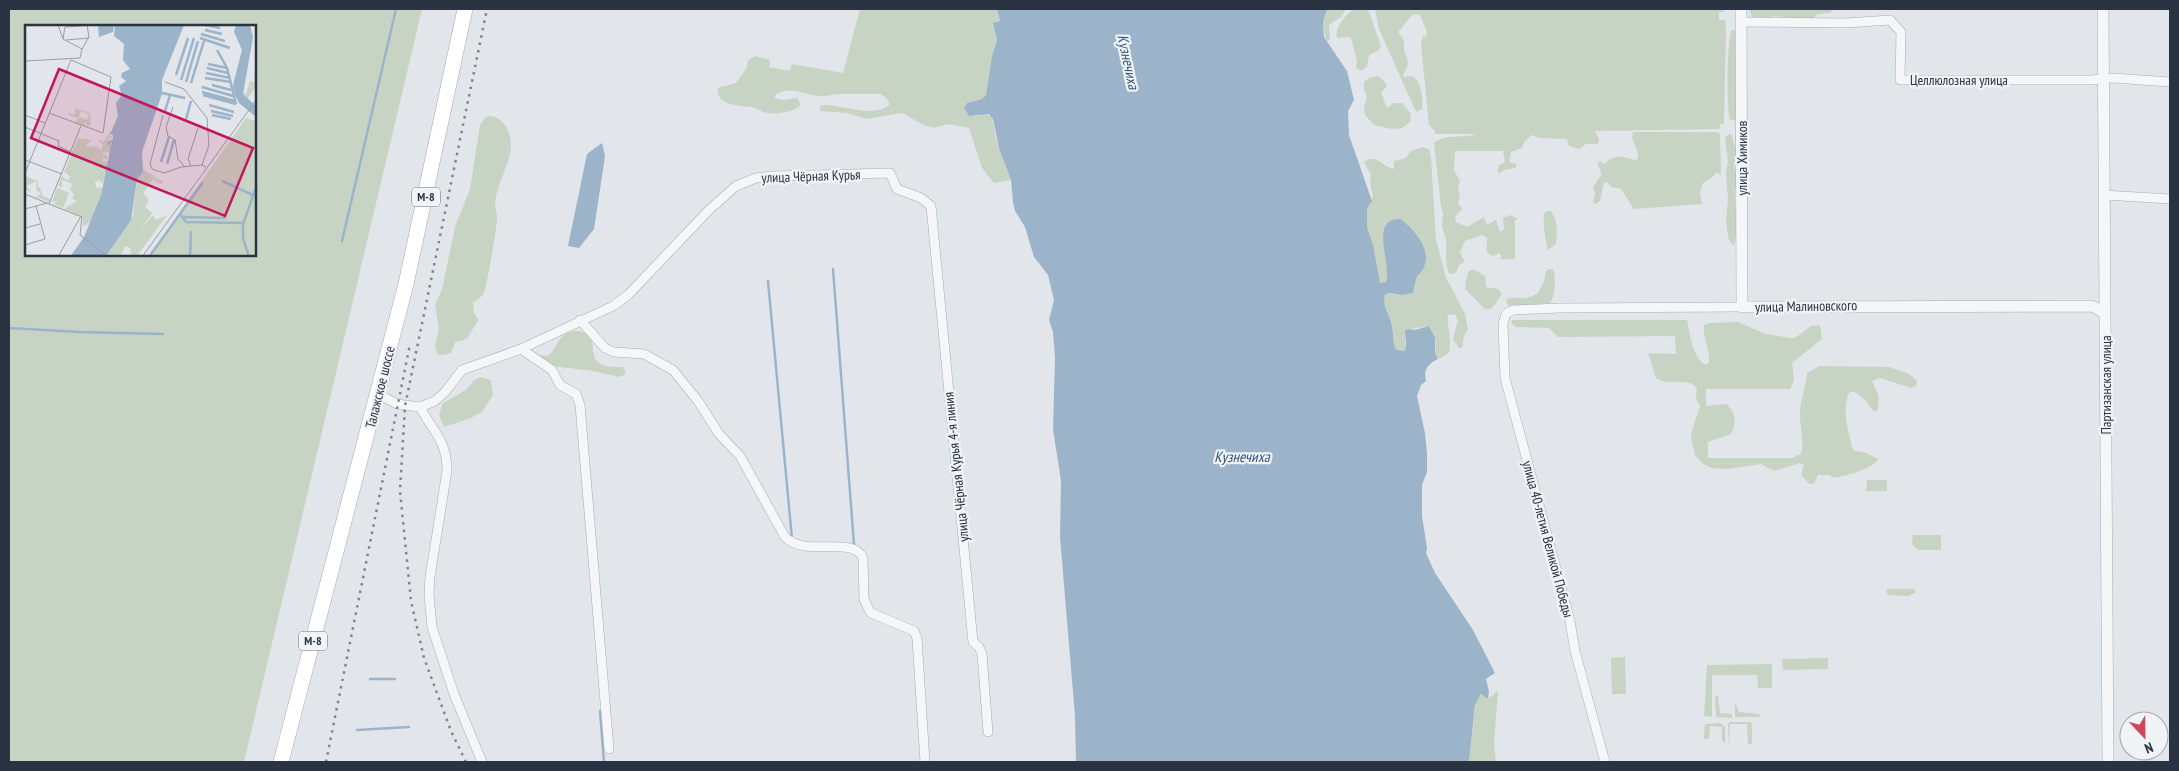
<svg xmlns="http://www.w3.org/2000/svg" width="2179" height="771" font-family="'PT Sans Narrow',sans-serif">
  <rect width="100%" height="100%" fill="#e2e5ea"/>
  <!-- green -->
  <path fill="#c8d4c3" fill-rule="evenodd" d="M9 9H422L244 762H9ZM26 26H255V255H26Z
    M860 9H997L1000 22 993 24 997 40 992 56 986 95 982 99 967 103 964 108 975 116 987 114 992 117 996 139 1011 180 994 183 982 168 969 128 948 124 934 128 924 125 902 113 867 119 847 113 820 111V106L825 105C842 105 876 119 890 104L888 100 881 94C867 94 854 94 841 94 835 94 828 96 822 96 805 96 793 85 776 94L774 98 783 100 797 98 801 105C793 113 774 115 763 112 759 110 756 108 752 107 739 105 716 106 718 88L736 83 746 69 748 60 755 56 770 60 769 67 790 71 792 64 843 73Z
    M1327 9H1346L1341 17 1329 25 1330 39 1326 42 1323 21Z
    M1353 9H1366L1369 12 1381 46 1379 50 1369 55 1367 67 1361 71 1356 68 1357 61 1351 38 1346 37 1337 38C1334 28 1345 16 1353 9Z
    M1375 9H1723L1724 12H1719V20H1725L1726 32 1724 124H1720V129L1595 131 1599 139 1598 144H1586L1579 149 1569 146 1567 139 1540 138 1532 135 1525 141 1522 148 1511 152 1509 162 1516 164V168L1504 170 1499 174 1497 171 1499 165 1505 162 1503 151H1455L1454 170 1460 181 1458 188 1460 197 1458 203 1462 209 1455 217 1456 222 1467 227 1484 217 1487 225 1496 220 1500 232 1504 229 1503 218 1510 215 1518 219 1515 220V259H1499L1502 257 1499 253 1494 256C1482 253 1488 246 1487 238L1482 235 1465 241 1460 253 1465 262 1459 265 1456 273 1452 274 1449 273C1443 259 1448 253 1446 241 1446 236 1442 230 1442 226 1442 216 1445 217 1441 206L1434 143C1444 133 1465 139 1477 134H1435V131L1429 125 1421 44 1423 36 1426 37 1427 32 1420 15 1413 14 1398 32 1404 40V50L1408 61 1407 68 1403 75 1404 77 1413 76C1422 84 1423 97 1422 109L1417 112 1415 110 1379 29Z
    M1749 9H1833L1830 13 1818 14 1811 20 1775 16 1753 19Z
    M1732 30 1736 31V120L1734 121 1730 119C1726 110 1727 36 1732 30Z
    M1378 76 1384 81 1387 86 1381 93 1387 108 1394 103H1402L1411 114 1410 122 1402 128 1392 129 1374 125 1365 115 1364 106 1367 97 1364 89V82L1369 78Z
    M488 116C495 116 500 119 504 124 522 148 500 173 496 197 494 204 496 209 497 216 498 222 487 286 484 292 482 297 478 300 473 302L474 313 478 320 467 339 455 342 451 353 443 355 437 354 435 346 439 329 435 305 442 289 455 227 470 189 480 125 485 118Z
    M1633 132H1717L1720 134 1721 175 1716 172 1714 176 1703 183 1700 193 1702 204 1634 209 1621 189 1611 187 1607 182 1604 183 1600 201 1596 204 1593 203 1595 193 1593 187 1602 174 1598 166V161L1605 164C1612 154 1625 156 1635 161L1638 158V153L1632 138Z
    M1731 134 1736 151 1734 168 1738 178 1737 186 1734 191C1735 201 1739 240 1733 246L1728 237 1726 219 1728 200 1726 173 1728 161 1725 139 1727 135Z
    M1422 147 1429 149 1431 157 1436 240 1446 277 1465 314 1468 329 1464 336 1462 348H1459L1453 339 1458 320 1455 314 1448 315C1447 328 1452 340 1449 353L1438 359 1435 353 1436 342 1429 326 1411 329 1405 339V351L1396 350C1392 339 1394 333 1391 322 1389 312 1382 307 1385 295L1389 293 1397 295 1413 293C1414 288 1415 282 1417 277 1419 274 1423 271 1424 267 1431 249 1414 230 1401 219L1393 220 1386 225C1379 245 1391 262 1387 282L1380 284 1366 223 1367 208 1373 197 1370 183 1371 175 1364 162C1377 152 1383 168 1394 169V161L1406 158 1411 151Z
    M1547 211H1551C1558 221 1557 232 1556 244L1548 250C1545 237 1543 227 1544 213Z
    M1473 269 1485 276 1486 287 1498 289 1501 292V296L1491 309H1485L1466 290 1465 285 1468 272Z
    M1549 269H1553C1556 279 1556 294 1550 303L1509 307 1506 300C1514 296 1518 299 1526 298 1530 297 1535 295 1538 293L1544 281 1546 271Z
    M1512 320H1687C1690 334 1692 358 1706 365L1709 362C1710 348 1702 336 1704 325L1708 323 1738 322 1766 334 1790 338H1795L1811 326 1820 325 1822 339 1792 363 1794 380 1790 389H1706V406L1726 404C1736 412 1737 423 1731 434L1708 442V458H1792L1801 454C1805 438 1799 427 1800 411 1801 398 1806 386 1807 373L1820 366 1889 367 1907 373 1914 378 1917 382 1916 386 1911 388 1880 378 1872 381 1879 397 1877 412 1872 410C1867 402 1862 396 1853 391L1849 393C1841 411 1849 433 1853 450L1866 453 1878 459C1874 469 1844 476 1834 478L1829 475H1818L1814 484H1809L1801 475 1804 465 1800 463 1774 471 1761 464 1727 469 1712 468 1703 464 1695 455 1692 443 1691 434 1700 406 1696 399 1697 388C1686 376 1667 387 1656 378L1648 353 1676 354 1675 336 1558 337 1549 328 1515 327 1511 322Z
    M573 331C601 330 588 352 597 361 604 368 614 367 623 367L626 374 619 377 593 371 552 366 541 359 540 355 547 356C559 349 554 337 573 331Z
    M481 377 491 380 493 395 482 412 471 418 444 427 439 415 443 403 466 390 474 380Z
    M1867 480H1887V491H1866Z
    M1913 535H1941V550H1918L1912 544Z
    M1887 589H1915V593L1908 596 1889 595 1886 592Z
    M1625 657 1626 694H1612L1611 658Z
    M1828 658V669L1783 670 1782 659Z
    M1772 664V688H1758L1757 675H1712V717L1704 716 1707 665Z
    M1498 691 1494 744 1496 762H1469L1476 700 1481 694 1488 699Z
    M1715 695 1718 696 1720 713 1732 714V718L1716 717Z
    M1735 702 1739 712 1759 714 1760 717H1735Z
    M1730 722H1750L1752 724V744H1748L1747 724H1730L1729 749 1728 724Z
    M1720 723 1725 727V743L1722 741V727L1710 726 1709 739H1704L1705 724Z"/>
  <!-- water -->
  <path fill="#9cb4ca" d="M997 9H1327L1323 21 1324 37 1347 71 1354 100 1348 111 1349 135 1372 201 1367 208V227L1373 245 1380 283 1386 282C1392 262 1368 218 1401 219 1414 230 1432 249 1424 267 1423 271 1419 274 1417 277 1415 282 1414 288 1413 293L1401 295 1389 293 1385 295C1382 307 1389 312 1391 322 1394 333 1392 339 1396 350L1405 351 1406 343 1405 331 1408 329 1415 330 1429 326 1435 338V353L1438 359C1428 364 1423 369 1426 381L1421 385 1417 396 1425 433 1427 454V472L1422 485V516L1427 548 1426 553 1435 573 1473 630 1495 673 1486 679 1489 692 1488 699 1481 694 1475 705 1469 762H1076L1075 716 1060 537 1061 481 1053 429 1055 358 1053 332 1049 320 1054 300 1048 275 1034 257 1025 227 1015 211 1013 202 1011 180 999 148 993 119 989 114 969 116 964 108 967 103 982 99 986 95 992 56 997 40 993 23 1000 21Z
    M602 143 605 156 594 229 579 248 568 246 587 154Z"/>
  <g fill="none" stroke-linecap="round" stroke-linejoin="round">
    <!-- stream -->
    <path stroke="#9cb4ca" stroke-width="2.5" d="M342 241 396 9
      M833 269 854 545
      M768 281 792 539
      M9 328 79 332 163 334
      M370 679H395
      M600 711 604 762
      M357 730 409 727"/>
    <defs>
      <path id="minor" d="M1742 22 1846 23 1890 20 1901 32 1900 80H2091L2113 78 2170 82
        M2104 195 2170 199
        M580 320 605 348 614 352 644 354 673 370 698 401 719 434 740 456 785 537C806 558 853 535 863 558L864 599 869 610 871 613 914 631 917 638 925 762
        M521 349 552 370 560 385 576 394 580 405 609 749
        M378 394 397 404 420 407 435 401 445 392 462 370 521 349 613 306 628 295 709 210 736 186 756 178 773 176 890 173 897 189 921 198 931 206 973 642 979 647 982 654 988 732
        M420 407C433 432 447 440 447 471L430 577 429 594 432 627 454 694 482 762
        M1605 762 1575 651 1570 621 1505 378 1503 324 1506 314 1513 310 1560 308 1742 307"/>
      <path id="tertiary" d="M1741 9 1742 307 2092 306 2105 313
        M2103 9 2108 762"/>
      <path id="primary" d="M281 762 406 284 465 9"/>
    </defs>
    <!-- minor casing -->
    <use href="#minor" stroke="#a7acb4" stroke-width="10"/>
    <!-- tertiary casing -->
    <use href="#tertiary" stroke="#a7acb4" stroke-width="12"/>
    <!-- primary casing -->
    <use href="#primary" stroke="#a1aab6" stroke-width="16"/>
    <!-- minor -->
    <use href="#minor" stroke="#f4f6f8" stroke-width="9"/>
    <!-- tertiary -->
    <use href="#tertiary" stroke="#f4f6f8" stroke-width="11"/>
    <!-- primary -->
    <use href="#primary" stroke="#fff" stroke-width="15"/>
    <!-- rail -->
    <path stroke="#7b8594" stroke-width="2.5" stroke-dasharray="2.5 5" stroke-linecap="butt" d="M326 762 410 344
      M466 762 451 731 424 658 411 601 400 491 405 406 487 9"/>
  </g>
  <g text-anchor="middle" stroke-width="4.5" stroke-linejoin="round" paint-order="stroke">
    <!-- shield labels -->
    <g fill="#f1f4f7" stroke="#656d78" stroke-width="1">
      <rect x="412" y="187.5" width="28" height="19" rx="4"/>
      <rect x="299" y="631.5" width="28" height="19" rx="4"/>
    </g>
    <g font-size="12" font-weight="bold" fill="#293342">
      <text x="426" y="201">М-8</text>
      <text x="313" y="645">М-8</text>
    </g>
    <!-- street labels -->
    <g font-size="14" fill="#293342" stroke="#f1f4f7">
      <text x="1959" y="85">Целлюлозная улица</text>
      <text transform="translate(1742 158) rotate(-90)" y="5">улица Химиков</text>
      <text transform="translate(811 176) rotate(-2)" y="5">улица Чёрная Курья</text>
      <text transform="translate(1806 306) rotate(-1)" y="5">улица Малиновского</text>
      <text transform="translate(2106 385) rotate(-90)" y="5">Партизанская улица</text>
      <text transform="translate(380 387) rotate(-76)" y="5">Талажское шоссе</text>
      <text transform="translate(956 467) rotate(-96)" y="5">улица Чёрная Курья 4-я линия</text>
      <text transform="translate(1548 539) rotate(75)" y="5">улица 40-летия Великой Победы</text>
    </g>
    <!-- water labels -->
    <g font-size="15" font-style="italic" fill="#335377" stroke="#f1f4f7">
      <text transform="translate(1128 62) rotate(78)" y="5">Кузнечиха</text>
      <text x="1242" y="462">Кузнечиха</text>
    </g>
  </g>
  <!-- overview -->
  <g transform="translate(25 25)">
    <rect width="231" height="231" fill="#e2e5ea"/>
    <path d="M230 45 231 62 221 75 218 67 221 69 225 56 229 57ZM50 83 65 88 66 100 62 102 61 97 60 101 50 97 55 92 62 95 64 89 56 86 53 93 45 91 44 88 50 90ZM221 93 231 96V231L123 232ZM85 107V111H88L82 117 86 120 87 116 85 128 77 127 83 132 81 135 78 131V137L82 136 83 142 77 159 75 155 70 157 72 165 73 162 77 163 76 170 67 195 58 202V192L39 184 52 176 47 174 49 170 45 164 48 159 37 155V162L33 161 37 151 42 155 46 152 39 147 53 113 62 114 66 116 60 121 73 122 76 125 78 119 73 117 75 114 78 117ZM117 139 119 145 131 152 125 151 139 157 135 159 128 154 118 168 124 174 120 182 127 188 114 206 128 190 131 195 142 190 112 231H106L105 223 100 221 96 231H84L82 229 108 190 112 153 118 147ZM0 151 13 156V162L20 164 15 163 18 171 25 174V177L10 172 16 169 11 164 12 156 1 161 7 168 0 164ZM32 163 44 168 38 183 28 179 33 176 27 177Z" fill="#c8d4c3"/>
    <path d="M73 0H89L88 7 74 12ZM90 0H159L137 55V69L117 127 118 147 112 154 106 195 81 231 45 232 59 212 76 170 87 116 84 121 82 117 88 114V110L85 109 93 91 91 78 97 70 94 61 101 56 96 52 97 48 105 44 98 35 99 19 89 11ZM211 0H225L228 12 218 69 231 81V92L214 78 210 70 208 60 217 25 209 7Z" fill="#9cb4ca"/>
    <path fill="none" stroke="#9cb4ca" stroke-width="2.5" d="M180 0 195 3M180 5 197 9M176 9 200 16M175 13 205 23M192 25 202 43 211 79M183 39 202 43M182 43 203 48M181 48 205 53M151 50 163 13M180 53 206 57M156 55 169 13M161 57 173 16M166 58 179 16M187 60 206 65M177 62 208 71M177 67 210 76M137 68 160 73M178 70 211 79M184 80 209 87M140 86 145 70M186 86 208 91M187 90 206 94M161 94 166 76M136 137 144 112M142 139 149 115M197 156 228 170M156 190 161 197 218 198M159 192 201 193M124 232 178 157M165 232 166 206M224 232 218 213V199L232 160"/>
    <path fill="none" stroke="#989ea7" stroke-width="1" d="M38 14 40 2 68 0M41 15 64 13M57 24 64 12 62 0M0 36 55 33 57 24 38 14 33 0M140 57 159 64 182 93 184 120 177 140M148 82 141 102 143 111 150 115 153 134 160 142M24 88 78 108 86 52 46 35M0 90 20 98M138 90 125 139 127 144 139 148 156 142 177 140 181 142M56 101 24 179 57 192 55 210 83 232M0 102 34 116 33 121 46 127M0 135 37 149M166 141 163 134 173 103M0 148 46 35M0 169 24 179M0 184 22 178M0 203 15 199M0 220 20 214 11 181M33 232 56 191M117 232 232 74"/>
    <path fill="#c2185b" fill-opacity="0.15" stroke="#c2185b" stroke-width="2.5" d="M34 44 228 123 200 191 6 113Z"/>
    <rect width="231" height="231" fill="none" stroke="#293342" stroke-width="2.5"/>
  </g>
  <!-- border -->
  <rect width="2179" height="771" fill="none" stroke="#293342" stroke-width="20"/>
  <!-- north arrow -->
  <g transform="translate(2144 736) rotate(158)"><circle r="24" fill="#f1f4f7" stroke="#a1a7af"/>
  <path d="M0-4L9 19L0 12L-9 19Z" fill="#d0465f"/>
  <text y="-8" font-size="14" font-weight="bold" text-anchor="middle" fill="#293342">N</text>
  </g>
</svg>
